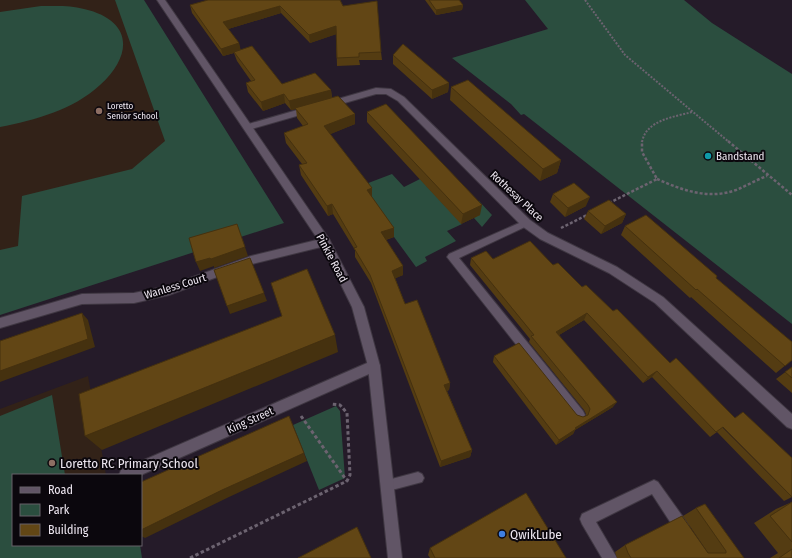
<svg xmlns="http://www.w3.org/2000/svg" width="792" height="558" font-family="'Fira Sans Condensed',sans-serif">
  <rect width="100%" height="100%" fill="#251b29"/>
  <!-- education -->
  <path fill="#322218" d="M0 0H131L265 221 0 307Z
    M88 376 106 475H13V545L0 558V409Z"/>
  <!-- green -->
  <path fill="#2b4e3f" d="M115 0H144L284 223 0 315V250L18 246 22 196 132 169 165 141Z
    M525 0H684L712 23 792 74V324L524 114 521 115 511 104 452 58 548 29Z
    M41 6C56 6 70 5 84 9 132 20 134 54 100 85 73 110 35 120 0 127V12Z
    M392 174 404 187 420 179 462 224 447 231 456 241 425 257 427 261 416 267 367 200 363 185Z
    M479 201 492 215 482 227 474 218 480 214 470 204Z
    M52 395 65 475H13V545H140L142 558H0V416Z
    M336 406 340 411 345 478 319 490 293 425Z"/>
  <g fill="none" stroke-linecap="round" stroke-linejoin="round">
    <defs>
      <path id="service" d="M526 220 531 223 529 225 459 258 583 411 585 415 583 419 579 421 575 419 447 257 449 254Z
        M418 472 422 474 424 478 422 482 388 491 384 489 382 485 384 481Z
        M654 480 658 482 688 524 690 529 688 534 683 536 678 534 652 494 596 522 617 558H602L582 524 580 519 582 514Z"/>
      <path id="minor" d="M376 88 391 89 404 97 530 220 548 233 617 267 663 297 792 414V429L787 427 655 303 609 273 540 239 522 226 398 101 386 94H376L327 108 323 105 324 103Z
        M311 106 314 107 315 109 314 111 248 130 244 127 245 125Z
        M325 238 329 239 330 242 329 245 252 264 169 295 134 303 82 304 0 328V318L82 294 134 293 168 286 251 256Z
        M374 360 378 362 380 366 378 370 141 475H119L121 470Z"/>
      <path id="secondary" d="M157 0H165L329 239 364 307 380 366 402 558H388L368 366 352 307 321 244Z"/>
    </defs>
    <!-- service casing -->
    <use href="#service" stroke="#3f3742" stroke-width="2"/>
    <!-- minor casing -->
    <use href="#minor" stroke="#3f3742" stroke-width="2"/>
    <!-- secondary casing -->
    <use href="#secondary" stroke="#3f3742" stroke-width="2"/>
    <!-- path-far2 -->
    <path stroke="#6c6370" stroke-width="2" stroke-dasharray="2 1.5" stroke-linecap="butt" d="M585 0 625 55 729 142
      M642 142C646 120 674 117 692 112"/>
    <!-- path-far1 -->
    <path stroke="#6c6370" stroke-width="2.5" stroke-dasharray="3 2" stroke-linecap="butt" d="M728 141 792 195
      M657 179C682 190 708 200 736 190 746 186 756 180 767 176
      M609 203 657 179 642 152V141
      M561 228 589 214"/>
    <!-- path -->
    <path stroke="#6c6370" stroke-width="3" stroke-dasharray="3.5 2.5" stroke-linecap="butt" d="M301 416 347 481
      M190 558 347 481 350 475 347 413 340 405 331 404"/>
    <!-- service -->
    <use href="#service" fill="#615566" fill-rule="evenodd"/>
    <!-- minor -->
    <use href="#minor" fill="#615566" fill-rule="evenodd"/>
    <!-- secondary -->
    <use href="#secondary" fill="#615566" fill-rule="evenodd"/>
  </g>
  <!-- wall -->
  <path fill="#543c12" d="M425 0H459L463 5 462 10 436 15Z
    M190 5 343 6 381 52 382 60H359L360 65 337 66 336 34 310 43 281 13 228 29 239 43 240 50 282 84 331 90 332 98 355 114V124L330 134 372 198 394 228V237L386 240 403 266V275L395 278 405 304 450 383 449 390 447 391 472 450 470 457 440 467 371 283 355 257V250L333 214 328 216 301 175 299 165 302 164 286 143 284 133 303 126 297 118 296 109 291 110 285 103 263 111 248 92 246 83 251 81 237 61 234 53 223 56 192 13Z
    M393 55 449 83 448 92 432 99 393 64Z
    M451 87 561 160 557 173 540 181 450 100Z
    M367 112 480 215 461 224 367 122Z
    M553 194 586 206 565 217 550 202Z
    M588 211 626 214 622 223 601 234 584 219Z
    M625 226 716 278 792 342V360L776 373 691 297 690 298 621 235Z
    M471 258 493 259 553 265 558 263 792 497 784 501 717 432 710 437 652 377 643 383 584 320 559 335 613 407 575 430 573 434 556 445 493 362 494 356 577 415 583 417 586 416V414L584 410 529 342 530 339 470 265Z
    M792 367V393L776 379Z
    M792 502V558H770L778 553 754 523 776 509Z
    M696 508 744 558H617L615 552 625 545 708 553 683 516Z
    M430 548 566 558H430L428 555Z"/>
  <!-- shaded-wall -->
  <path fill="#45310f" d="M463 5 462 10 436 15V10Z
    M280 6 281 13 225 30 223 22Z
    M336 26 337 34 310 43 309 35Z
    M239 43 241 51 223 56 221 49Z
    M449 83 448 92 432 99V90Z
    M331 90 332 99 295 108 296 109 291 110 289 101Z
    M284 94 285 103 263 111 261 102Z
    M355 114V124L326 136 324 126Z
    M561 160 557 173 540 181 543 169Z
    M372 188V198L367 190Z
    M590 197 586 206 565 217 568 208Z
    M332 204 333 214 328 216 327 206Z
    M482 205 480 215 461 224 463 214Z
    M626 214 622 223 601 234 605 226Z
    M394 228V237L381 241V232Z
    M245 247 248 256 214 268V266L200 271 196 262Z
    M403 266V275L392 280V271Z
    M264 293 267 301 230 314 227 306Z
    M82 313 88 320 95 347 0 382V371Z
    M587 313 584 320 554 338 556 332Z
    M335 335 338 352 102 450 85 436Z
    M657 371 652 377 643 383 648 377Z
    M450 383 449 390 443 392 444 385Z
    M617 402 613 407 575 430 573 434 556 445 559 440 575 428Z
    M472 450 470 457 440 467 441 461Z
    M304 453 307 461 229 497 145 538 141 536V530L222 490Z"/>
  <!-- building -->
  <path fill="#624615" stroke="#45310f" d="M208 0H340L343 6 377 1 381 52 359 53V57L337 58 336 26 309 35 280 6 223 22 239 43 221 49 190 5Z
    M429 0H459L463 5 436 10Z
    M403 44 449 83 432 90 393 55Z
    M252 46 282 84 315 73 331 90 289 101 284 94 261 102 246 83 255 80 234 52Z
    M468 80 561 160 543 169 451 87Z
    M338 96 355 114 324 126 372 188 367 190 394 228 381 232 403 266 392 271 405 304 417 300 450 383 444 385 472 450 441 461 370 275 354 248 357 247 332 204 327 206 299 165 307 163 284 133 308 124 295 108Z
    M386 104 482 205 463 214 367 112Z
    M574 183 590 197 568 208 553 194Z
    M609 200 626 214 605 226 588 211Z
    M646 215 717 276 716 278 792 342V360L785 366 697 289 696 290 625 226Z
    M237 224 245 247 211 259 210 258 196 262 189 238Z
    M530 241 553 265 558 263 582 287 586 285 613 311 617 309 670 363 676 358 735 418 743 412 792 458V497L723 427 716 432 657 371 648 377 587 313 556 332 617 402 575 428 576 429 559 440 494 356 519 343 577 415 583 417 588 415 590 409 588 405 531 336 534 335 471 258 486 251 493 259Z
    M250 258 264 293 227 306 214 270Z
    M307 269 335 335 85 436 79 394 282 316 271 283Z
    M82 313 88 339 0 371V341Z
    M792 367V378L785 372Z
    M289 416 304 453 222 490 141 530V482Z
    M526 493 566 558H435L430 548Z
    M792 502V542L770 516Z
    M705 504 744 558H631L628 553 625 545 682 516 708 553H726V551L696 508Z
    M357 527 371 558H298Z
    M792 549V558H779Z"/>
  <!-- markers -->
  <g fill="#8d6e63" stroke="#0b070d" stroke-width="1.5">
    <circle cx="99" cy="111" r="4"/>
    <circle cx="52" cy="463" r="4"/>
  </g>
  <circle fill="#0f9aa8" stroke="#0b070d" stroke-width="1.5" cx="708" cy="156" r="4"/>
  <circle fill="#3f7fe0" stroke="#0b070d" stroke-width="1.5" cx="502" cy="534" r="4"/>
  <g text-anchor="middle" stroke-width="4" stroke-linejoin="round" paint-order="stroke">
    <!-- far-poi labels -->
    <g font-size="9" fill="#eee7f1" stroke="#0b070d" text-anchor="start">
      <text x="107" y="109">Loretto<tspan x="107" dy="10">Senior School</tspan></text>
    </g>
    <!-- poi labels -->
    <g font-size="11" fill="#eee7f1" stroke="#0b070d" text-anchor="start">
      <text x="716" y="160">Bandstand</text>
    </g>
    <!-- street labels -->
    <g font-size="11" fill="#eee7f1" stroke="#0b070d">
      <text transform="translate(517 196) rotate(43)" y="4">Rothesay Place</text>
      <text transform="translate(332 258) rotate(62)" y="4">Pinkie Road</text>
      <text transform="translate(175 286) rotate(-17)" y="4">Wanless Court</text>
      <text transform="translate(250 420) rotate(-24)" y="4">King Street</text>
    </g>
    <!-- near-poi labels -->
    <g font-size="13" fill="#eee7f1" stroke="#0b070d" text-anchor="start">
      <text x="60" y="468">Loretto RC Primary School</text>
      <text x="510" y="539">QwikLube</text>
    </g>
  </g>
  <!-- legend -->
  <rect x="12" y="474" width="130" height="72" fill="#0b070d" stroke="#666168"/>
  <rect x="20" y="487" width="20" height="6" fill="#615566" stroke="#666168"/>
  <text x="48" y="494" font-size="12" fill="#eee7f1">Road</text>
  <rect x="20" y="504" width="20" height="12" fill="#2b4e3f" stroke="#666168"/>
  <text x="48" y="514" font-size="12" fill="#eee7f1">Park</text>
  <rect x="20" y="524" width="20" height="12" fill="#624615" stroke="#666168"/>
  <text x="48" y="534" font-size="12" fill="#eee7f1">Building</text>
</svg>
